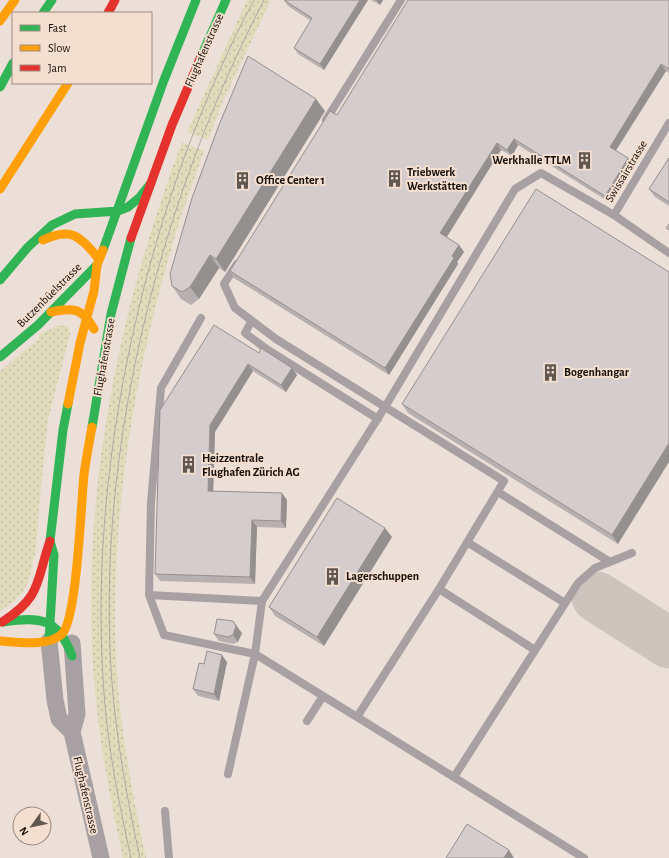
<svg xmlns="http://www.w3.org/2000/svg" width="669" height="858" font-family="'Alegreya Sans',sans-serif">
  <defs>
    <pattern id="grass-dots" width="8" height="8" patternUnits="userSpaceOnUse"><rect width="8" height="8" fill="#e0dcbb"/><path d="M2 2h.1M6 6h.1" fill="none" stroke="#bfbc9f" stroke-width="1.8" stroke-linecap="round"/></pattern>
  </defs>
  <rect width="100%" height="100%" fill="#ecdfd7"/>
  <!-- grass -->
  <path fill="url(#grass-dots)" d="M247 0H271L223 101 208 140 187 132Z
    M182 142 204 151C195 178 184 206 176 233 133 375 106 538 118 687 123 744 134 802 146 858H123C109 795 97 731 93 666 82 489 119 307 182 142Z
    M59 325 68 327 70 334 48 420 39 507 36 550 28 583 21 594 12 603 0 611V371L38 340 40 334Z"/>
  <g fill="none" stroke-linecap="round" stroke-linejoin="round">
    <!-- taxiway -->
    <path stroke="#cec4be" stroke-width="51" d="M597 597 669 643"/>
    <!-- lane -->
    <path stroke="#a8a1a4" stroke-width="8" d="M326 120 401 0
      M669 123 614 215 669 253
      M237 264 224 284 235 308 276 339 504 481 439 589 357 717 584 858
      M201 318 161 388 151 502 149 595 262 601
      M251 322 245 333 268 350 378 419
      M498 492 610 562
      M467 542 565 603
      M439 589 535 650
      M149 595 164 635 255 654 228 774
      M323 696 357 717
      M307 721 323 696 255 654 262 601 385 407 515 189 541 173 614 215
      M454 777 578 583 595 568 632 553
      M165 811 169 858"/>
    <!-- street -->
    <path stroke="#a8a1a4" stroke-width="17" d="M49 641 55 700 59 719 72 732
      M72 643 77 714 72 732 101 858"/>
    <!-- fast -->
    <path stroke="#30b455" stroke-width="9" d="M43 13 52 0
      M200 59 226 0
      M0 87 13 63
      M103 250 164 80 196 0
      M0 280 28 247 52 225 75 214 118 211 128 207 139 198 151 183
      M0 357 38 325 97 265
      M92 427 111 314 131 238
      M3 622C40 616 58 618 72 656
      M49 641 54 555 50 541 63 430 68 404"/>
    <!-- slow -->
    <path stroke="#ff9f0a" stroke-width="9" d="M0 21 15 0
      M0 189 68 83
      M43 240C72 226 80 237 99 259
      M51 312C74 307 82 308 94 329
      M68 404 80 343 94 291 97 265 103 250
      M0 641C18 642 48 647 62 634 77 619 81 503 84 475 86 459 89 443 92 427"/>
    <!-- jam -->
    <path stroke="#e5322d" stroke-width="9" d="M108 13 115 0
      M131 238 172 125 200 59
      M2 622C42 597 36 581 50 541"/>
    <!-- tram -->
    <path stroke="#b1a8a5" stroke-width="1" d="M131 858C118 799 106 739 103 678 89 455 149 197 254 0
      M140 858C125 790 113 721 110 651 101 431 163 195 264 0"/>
  </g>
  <!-- wall -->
  <path fill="#b7b0b0" d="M284 0H368L324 70 298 54 294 48 311 21 288 6Z
    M371 0H383L380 5Z
    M669 0V73L666 71 616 151 633 165 609 202 518 145 512 156 501 150 446 237 459 245 464 252 457 262 458 264 389 375 234 278 230 271 337 115Z
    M325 111 225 272 219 268 199 299 191 305 181 299 172 286Z
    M669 158V206L655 197 649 189Z
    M669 272 618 544 408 413 402 404Z
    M259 353 292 368 297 375 286 392 253 371 215 432 213 491 287 500 286 528 257 527 255 584 160 581 155 574 160 410Z
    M392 537 324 646 275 616 269 607Z
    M242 633 238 642 233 644 219 641 214 634Z
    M227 662 219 701 198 696 193 689 204 664Z"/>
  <!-- shaded-wall -->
  <path fill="#959090" d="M360 0H368L324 70 320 64Z
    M376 0H383L380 5Z
    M661 64 666 71 614 153 610 147Z
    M316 99 325 111 225 272 216 259Z
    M514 139 518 145 512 156 507 150Z
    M497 143 501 150 445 240 440 233Z
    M628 158 633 165 609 202 605 196Z
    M459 245 464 252 457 262 458 264 389 375 385 368Z
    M210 255 219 268 199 299 190 287Z
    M248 364 253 371 215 432 213 499 208 491 210 425Z
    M292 368 297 375 286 392 281 385Z
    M669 443V462L618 544 612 535Z
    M282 493 287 500 286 528 281 521Z
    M252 520 257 527 255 584 250 577Z
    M385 528 392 537 324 646 317 637Z
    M233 621 242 633 238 642 233 635Z
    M222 655 227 662 219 701 214 694Z
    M509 850 514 858H504Z"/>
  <!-- building -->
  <path fill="#d5cdcd" stroke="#959090" d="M284 0H360L320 64 294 48 312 18Z
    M408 0H669V69L661 64 610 147 628 158 605 196 514 139 507 150 497 143 440 233 459 245 452 256 454 258 385 368 230 271 330 111 337 115Z
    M248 56 316 99 216 259 210 255 190 287 182 292 172 286 170 274 192 198 219 125Z
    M669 158V202L649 189Z
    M536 189 669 272V443L612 535 402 404Z
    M669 224V230L666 228Z
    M214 325 259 353 261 348 292 368 281 385 248 364 210 425 208 491 282 493 281 521 252 520 250 577 155 574 160 410Z
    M337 498 385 528 317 637 269 607Z
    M217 619 233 621 236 626 233 635 228 637 214 634Z
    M207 651 222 655 214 694 193 689 199 663 204 664Z
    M467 824 509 850 504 858H446Z"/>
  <!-- icons -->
  <defs>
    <symbol id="building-bare" viewBox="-9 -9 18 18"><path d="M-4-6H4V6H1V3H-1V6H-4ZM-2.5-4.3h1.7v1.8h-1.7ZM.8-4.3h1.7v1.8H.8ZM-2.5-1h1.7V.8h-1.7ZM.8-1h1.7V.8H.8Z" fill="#605751" stroke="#f4decf" stroke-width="2.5" paint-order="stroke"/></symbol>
  </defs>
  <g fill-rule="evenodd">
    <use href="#building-bare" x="572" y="148" width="25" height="25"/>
    <use href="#building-bare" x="382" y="166" width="25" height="25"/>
    <use href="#building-bare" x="230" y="168" width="25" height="25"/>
    <use href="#building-bare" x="538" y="360" width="25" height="25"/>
    <use href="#building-bare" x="176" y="452" width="25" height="25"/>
    <use href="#building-bare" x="320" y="564" width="25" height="25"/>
  </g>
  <g text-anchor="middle" stroke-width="4" stroke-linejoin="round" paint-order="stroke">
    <!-- street labels -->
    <g font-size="12" fill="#150e09" stroke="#f4decf">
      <text transform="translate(204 50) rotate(-66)" y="4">Flughafenstrasse</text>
      <text transform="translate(626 171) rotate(-59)" y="4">Swissairstrasse</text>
      <text transform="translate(49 295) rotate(-45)" y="4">Butzenbüelstrasse</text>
      <text transform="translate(104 357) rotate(-80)" y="4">Flughafenstrasse</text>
      <text transform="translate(86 795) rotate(77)" y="4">Flughafenstrasse</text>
    </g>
    <!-- poi labels -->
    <g font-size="12" font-weight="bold" fill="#150e09" stroke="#f4decf" text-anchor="start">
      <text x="571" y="164" text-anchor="end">Werkhalle TTLM</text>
      <text x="407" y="176">Triebwerk<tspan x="407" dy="14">Werkstätten</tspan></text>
      <text x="256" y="184">Office Center 1</text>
      <text x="564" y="376">Bogenhangar</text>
      <text x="202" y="462">Heizzentrale<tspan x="202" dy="14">Flughafen Zürich AG</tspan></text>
      <text x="346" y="580">Lagerschuppen</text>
    </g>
  </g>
  <!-- legend -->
  <rect x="12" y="12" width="140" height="72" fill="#f4decf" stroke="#9b8b80"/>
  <rect x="20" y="25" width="20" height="6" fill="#30b455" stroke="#9b8b80"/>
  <text x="48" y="32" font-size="12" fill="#150e09">Fast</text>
  <rect x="20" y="45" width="20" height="6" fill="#ff9f0a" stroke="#9b8b80"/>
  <text x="48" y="52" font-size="12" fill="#150e09">Slow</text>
  <rect x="20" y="65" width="20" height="6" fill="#e5322d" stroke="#9b8b80"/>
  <text x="48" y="72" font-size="12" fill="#150e09">Jam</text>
  <!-- north arrow -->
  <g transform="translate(32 826) rotate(237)"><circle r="19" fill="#f4decf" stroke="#9b8b80"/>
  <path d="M0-3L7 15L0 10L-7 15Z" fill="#605751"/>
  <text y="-6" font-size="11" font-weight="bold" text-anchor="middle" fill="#150e09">N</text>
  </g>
</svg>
